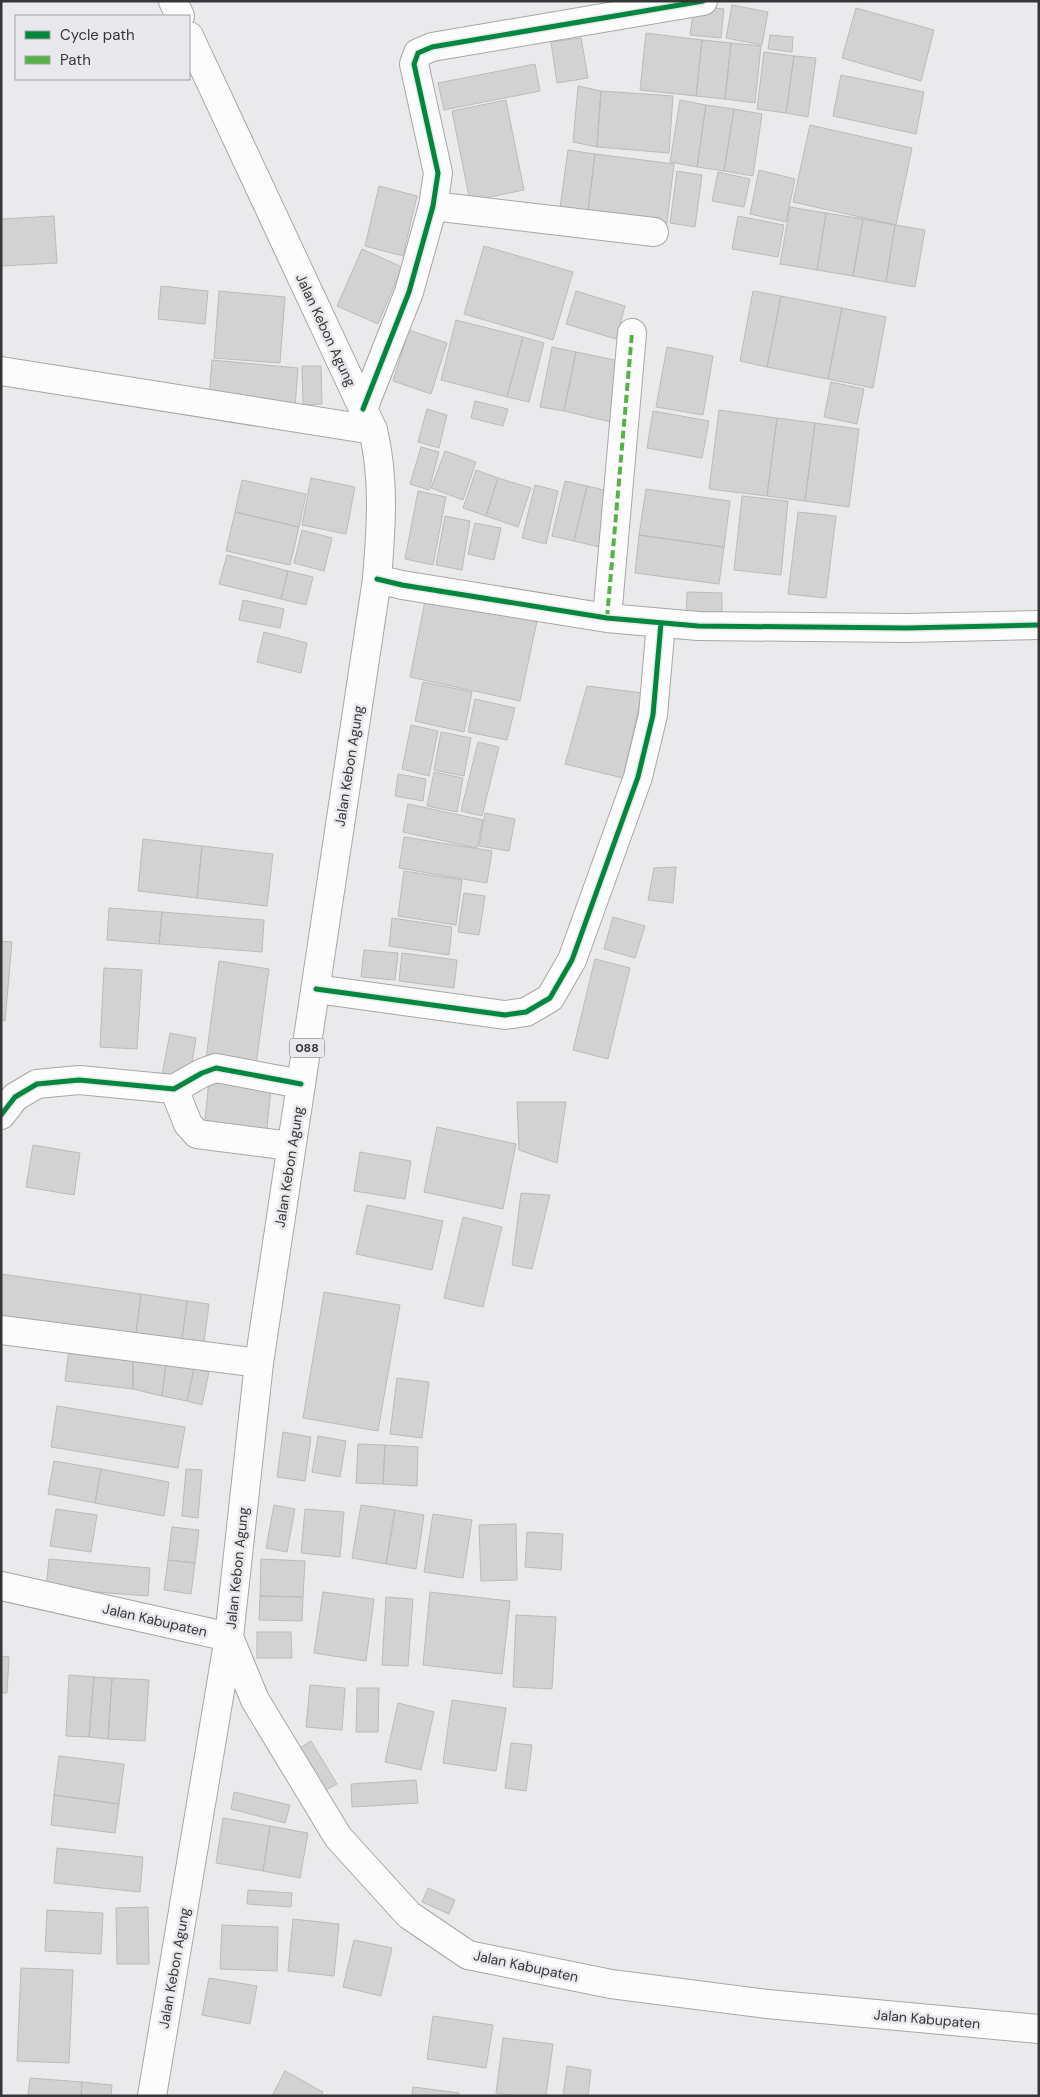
<svg xmlns="http://www.w3.org/2000/svg" width="1040" height="2097" font-family="'DM Sans',sans-serif">
  <rect width="100%" height="100%" fill="#eaeaec"/>
  <!-- building -->
  <path fill="#d2d2d2" stroke="#bbbbba" d="M732 5 768 12 762 45 726 38Z
    M694 6 724 9 721 38 690 35Z
    M856 8 934 30 921 81 842 58Z
    M646 33 702 40 696 96 640 90Z
    M770 35 793 37 792 52 768 49Z
    M581 38 588 78 557 83 551 42Z
    M702 40 731 43 725 99 696 96Z
    M731 43 761 46 755 103 725 99Z
    M764 52 794 56 786 113 757 109Z
    M794 56 816 58 808 117 786 113Z
    M535 64 540 91 444 110 438 83Z
    M841 75 924 92 916 134 833 116Z
    M578 86 601 91 597 147 573 142Z
    M601 91 673 96 669 153 597 147Z
    M506 100 524 190 470 201 452 111Z
    M680 100 706 105 697 167 670 162Z
    M706 105 734 109 724 171 697 167Z
    M734 109 762 114 753 176 724 171Z
    M810 125 912 148 896 225 793 202Z
    M568 150 595 154 587 219 559 215Z
    M595 154 674 164 666 230 587 219Z
    M759 170 795 179 786 222 750 214Z
    M677 171 702 175 695 227 670 223Z
    M718 172 750 179 744 207 712 201Z
    M379 186 417 196 403 256 365 246Z
    M790 207 826 213 817 270 780 264Z
    M826 213 863 219 853 276 817 270Z
    M54 216 57 263 1 266V219Z
    M738 216 784 225 778 257 732 249Z
    M863 219 895 225 886 282 853 276Z
    M895 225 925 230 915 287 886 282Z
    M484 246 573 272 553 340 464 314Z
    M362 249 402 267 378 324 337 306Z
    M161 286 208 291 205 324 158 319Z
    M219 291 285 297 280 363 214 358Z
    M576 291 625 306 616 339 566 324Z
    M753 291 781 296 767 367 740 361Z
    M781 296 842 308 828 379 767 367Z
    M842 308 886 317 873 388 828 379Z
    M456 320 523 337 507 397 441 380Z
    M409 330 447 343 431 394 393 381Z
    M523 337 544 343 529 402 507 397Z
    M552 347 576 352 564 411 540 407Z
    M667 347 713 356 703 415 656 407Z
    M576 352 624 362 611 422 564 411Z
    M212 360 298 368 295 407 209 399Z
    M302 366H321L322 404 303 405Z
    M831 382 864 389 857 424 824 417Z
    M475 401 508 409 503 426 471 418Z
    M427 409 447 415 439 448 418 442Z
    M719 410 777 418 767 496 709 489Z
    M653 411 709 421 702 458 647 448Z
    M777 418 815 423 805 501 767 496Z
    M815 423 859 429 849 507 805 501Z
    M421 447 439 452 429 490 410 484Z
    M445 451 476 462 463 500 431 488Z
    M476 470 498 478 486 516 463 508Z
    M311 478 355 487 346 534 302 525Z
    M498 478 531 488 518 527 486 516Z
    M242 480 306 494 299 527 235 512Z
    M565 481 587 486 574 541 552 536Z
    M535 485 558 491 546 544 522 538Z
    M587 486 612 492 599 547 574 541Z
    M646 489 730 501 724 547 639 535Z
    M418 491 446 497 433 565 405 559Z
    M742 496 788 501 781 575 734 570Z
    M235 512 299 527 290 565 226 551Z
    M798 512 836 516 826 598 788 594Z
    M445 516 470 521 462 570 436 565Z
    M475 523 501 528 494 560 468 554Z
    M302 530 332 538 324 571 294 563Z
    M639 535 724 547 719 584 635 573Z
    M227 555 288 571 281 599 219 584Z
    M288 571 313 577 306 605 281 599Z
    M687 592 722 593V623L686 622Z
    M426 596 537 621 520 701 410 677Z
    M243 600 284 609 280 628 239 620Z
    M264 632 307 643 301 673 257 662Z
    M423 682 472 692 464 732 415 721Z
    M587 686 642 693 623 778 565 764Z
    M475 699 515 708 507 740 468 732Z
    M411 725 438 731 429 776 402 769Z
    M441 732 471 738 464 776 434 770Z
    M478 742 499 747 482 816 461 811Z
    M434 772 463 778 457 812 427 806Z
    M398 774 426 779 423 801 395 796Z
    M408 804 483 820 477 848 403 832Z
    M485 813 515 819 509 851 479 846Z
    M404 837 492 851 487 883 399 868Z
    M143 839 202 846 197 898 138 891Z
    M202 846 273 854 267 906 197 898Z
    M676 867 673 903 648 900 654 868Z
    M404 871 462 880 456 925 398 916Z
    M464 893 485 896 479 935 458 932Z
    M109 908 162 912 159 944 107 940Z
    M162 912 264 920 262 952 159 944Z
    M613 917 645 926 635 958 604 949Z
    M392 918 452 927 449 955 389 946Z
    M1 941 12 942 5 1021 1 1020Z
    M364 950 398 953 395 980 361 977Z
    M402 953 457 960 454 988 399 981Z
    M595 959 630 968 608 1059 573 1050Z
    M219 961 269 969 256 1065 206 1058Z
    M104 968 142 970 137 1049 100 1047Z
    M170 1033 196 1038 189 1080 162 1075Z
    M209 1081 271 1088 266 1138 204 1129Z
    M517 1102H566L557 1163 519 1150Z
    M437 1127 516 1144 503 1209 424 1192Z
    M33 1145 80 1153 74 1195 26 1187Z
    M360 1152 411 1161 405 1199 354 1191Z
    M521 1193 550 1195 532 1269 512 1265Z
    M367 1205 443 1221 432 1270 356 1254Z
    M463 1217 502 1227 483 1307 444 1298Z
    M1 1274 141 1294 135 1341 1 1321Z
    M324 1292 400 1305 378 1431 303 1418Z
    M141 1294 187 1301 181 1347 135 1341Z
    M187 1301 209 1304 203 1350 181 1347Z
    M69 1348 133 1355V1389L65 1381Z
    M133 1355 166 1363 162 1396 133 1389Z
    M166 1363 194 1368 187 1401 162 1396Z
    M194 1368 209 1372 202 1405 187 1401Z
    M397 1378 429 1382 422 1438 390 1434Z
    M57 1406 185 1427 178 1468 51 1447Z
    M283 1432 311 1437 305 1481 277 1477Z
    M318 1436 346 1441 340 1477 312 1472Z
    M358 1444 385 1445 383 1484 356 1483Z
    M385 1445 418 1447 417 1486 383 1484Z
    M54 1461 101 1469 95 1503 48 1494Z
    M101 1469 169 1482 164 1516 95 1503Z
    M186 1469 202 1470 198 1518 182 1516Z
    M274 1505 295 1509 287 1552 266 1548Z
    M361 1505 395 1510 386 1564 352 1558Z
    M56 1509 97 1515 91 1552 50 1546Z
    M305 1509 344 1512 340 1557 301 1553Z
    M395 1510 424 1515 416 1569 386 1564Z
    M433 1514 472 1520 463 1578 424 1572Z
    M516 1524 517 1580 481 1581 479 1525Z
    M172 1527 199 1530 195 1563 168 1560Z
    M527 1532 563 1534 561 1570 525 1567Z
    M49 1559 150 1568 148 1596 46 1588Z
    M261 1559 305 1561 303 1597 260 1596Z
    M168 1560 195 1563 191 1594 164 1590Z
    M323 1592 374 1599 366 1661 314 1653Z
    M430 1592 510 1601 502 1674 423 1665Z
    M260 1596 303 1597 302 1621 259 1620Z
    M386 1597 413 1599 408 1666 382 1665Z
    M516 1615 556 1617 552 1689 513 1687Z
    M257 1632H291L292 1658H257Z
    M1 1656 9 1657 7 1693H1Z
    M69 1675 94 1677 89 1737 66 1736Z
    M94 1677 112 1678 108 1739 89 1737Z
    M112 1678 149 1680 145 1741 108 1739Z
    M310 1685 345 1688 342 1730 306 1727Z
    M357 1688H379L378 1732H356Z
    M452 1700 506 1708 496 1771 443 1763Z
    M398 1703 434 1712 421 1770 385 1762Z
    M311 1741 337 1784 321 1793 296 1750Z
    M511 1743 532 1745 526 1791 505 1788Z
    M59 1756 124 1764 119 1804 54 1795Z
    M416 1780 418 1803 352 1807 351 1784Z
    M234 1792 290 1805 285 1823 231 1809Z
    M54 1795 119 1804 115 1833 51 1825Z
    M223 1818 270 1826 263 1871 216 1863Z
    M270 1826 308 1833 300 1878 263 1871Z
    M57 1848 143 1857 140 1892 54 1883Z
    M428 1888 455 1900 449 1914 422 1902Z
    M248 1890 292 1893 291 1907 247 1904Z
    M148 1907 149 1964H117L116 1908Z
    M47 1910 103 1913 101 1954 45 1951Z
    M293 1919 339 1924 334 1976 288 1971Z
    M222 1925 278 1927 277 1971 220 1969Z
    M354 1940 392 1948 381 1996 343 1987Z
    M21 1968 73 1970 69 2063 17 2061Z
    M209 1978 257 1986 250 2024 202 2015Z
    M433 2016 493 2025 486 2068 427 2059Z
    M503 2038 553 2044 546 2096H519L496 2093Z
    M567 2066 591 2070 588 2096H563Z
    M285 2071 323 2092 321 2096H272Z
    M30 2078 82 2082 81 2096H28Z
    M82 2082 112 2085 111 2096H81Z
    M413 2087 459 2093V2096H412Z"/>
  <g fill="none" stroke-linecap="round" stroke-linejoin="round">
    <defs>
      <path id="minor" d="M433 206 654 232
        M1 371 373 430
        M363 409 409 292 433 206 438 173 414 64 418 53 432 47 703 1
        M377 579 402 585 607 618 698 626 907 628 1039 625
        M607 618 632 333
        M316 989 505 1015 526 1012 550 998 572 960 638 777 653 715 661 623
        M174 1089 188 1124 197 1134 291 1146
        M1 1115 15 1097 37 1084 79 1080 174 1089 202 1073 216 1068 301 1084
        M1 1330 259 1363"/>
      <path id="major" d="M173 1 180 16
        M1 1586 229 1637 255 1700 338 1837 409 1915 468 1955 611 1984 767 2004 1039 2029
        M152 2096 229 1637 259 1363 377 579C381 529 385 480 373 430L189 36"/>
    </defs>
    <!-- minor casing -->
    <use href="#minor" stroke="#a7a7a9" stroke-width="30"/>
    <!-- major casing -->
    <use href="#major" stroke="#a7a7a9" stroke-width="30"/>
    <!-- minor -->
    <use href="#minor" stroke="#fcfcfc" stroke-width="28"/>
    <!-- major -->
    <use href="#major" stroke="#fcfcfc" stroke-width="28"/>
    <!-- quiet -->
    <path stroke="#56b246" stroke-width="4" stroke-dasharray="8 4" stroke-linecap="butt" d="M607 618 632 333"/>
    <defs>
      <path id="cycleway" d="M363 409 409 292 433 206 438 173 414 64 418 53 432 47 703 1
        M377 579 402 585 607 618 698 626 907 628 1039 625
        M316 989 505 1015 526 1012 550 998 572 960 638 777 653 715 661 623
        M1 1115 15 1097 37 1084 79 1080 174 1089 202 1073 216 1068 301 1084"/>
    </defs>
    <!-- cycleway casing -->
    <use href="#cycleway" stroke="#e9e9ed" stroke-width="8"/>
    <!-- cycleway -->
    <use href="#cycleway" stroke="#00873e" stroke-width="5"/>
  </g>
  <g text-anchor="middle" stroke-width="5" stroke-linejoin="round" paint-order="stroke">
    <!-- shield labels -->
    <rect fill="#e9e9ed" stroke="#6c6c6e" stroke-width="1" x="289.5" y="1038.5" width="35" height="19" rx="4"/>
    <g font-size="12" font-weight="bold" fill="#363638">
      <text x="307" y="1052">088</text>
    </g>
    <!-- street labels -->
    <g font-size="14" fill="#363638" stroke="#e9e9ed">
      <text transform="translate(326 330) rotate(65)" y="5">Jalan Kebon Agung</text>
      <text transform="translate(349 766) rotate(-81)" y="5">Jalan Kebon Agung</text>
      <text transform="translate(289 1167) rotate(-81)" y="5">Jalan Kebon Agung</text>
      <text transform="translate(237 1568) rotate(-84)" y="5">Jalan Kebon Agung</text>
      <text transform="translate(155 1620) rotate(13)" y="5">Jalan Kabupaten</text>
      <text transform="translate(526 1966) rotate(12)" y="5">Jalan Kabupaten</text>
      <text transform="translate(174 1968) rotate(-80)" y="5">Jalan Kebon Agung</text>
      <text transform="translate(927 2019) rotate(5)" y="5">Jalan Kabupaten</text>
    </g>
  </g>
  <!-- border -->
  <rect width="1040" height="2097" fill="none" stroke="#363638" stroke-width="5"/>
  <!-- legend -->
  <rect x="15" y="15" width="175" height="65" fill="#e9e9ed" stroke="#a1a1a5"/>
  <rect x="25" y="31" width="25" height="8" fill="#00873e" stroke="#a1a1a5"/>
  <text x="60" y="40" font-size="15" fill="#363638">Cycle path</text>
  <rect x="25" y="56" width="25" height="8" fill="#56b246" stroke="#a1a1a5"/>
  <text x="60" y="65" font-size="15" fill="#363638">Path</text>
</svg>
